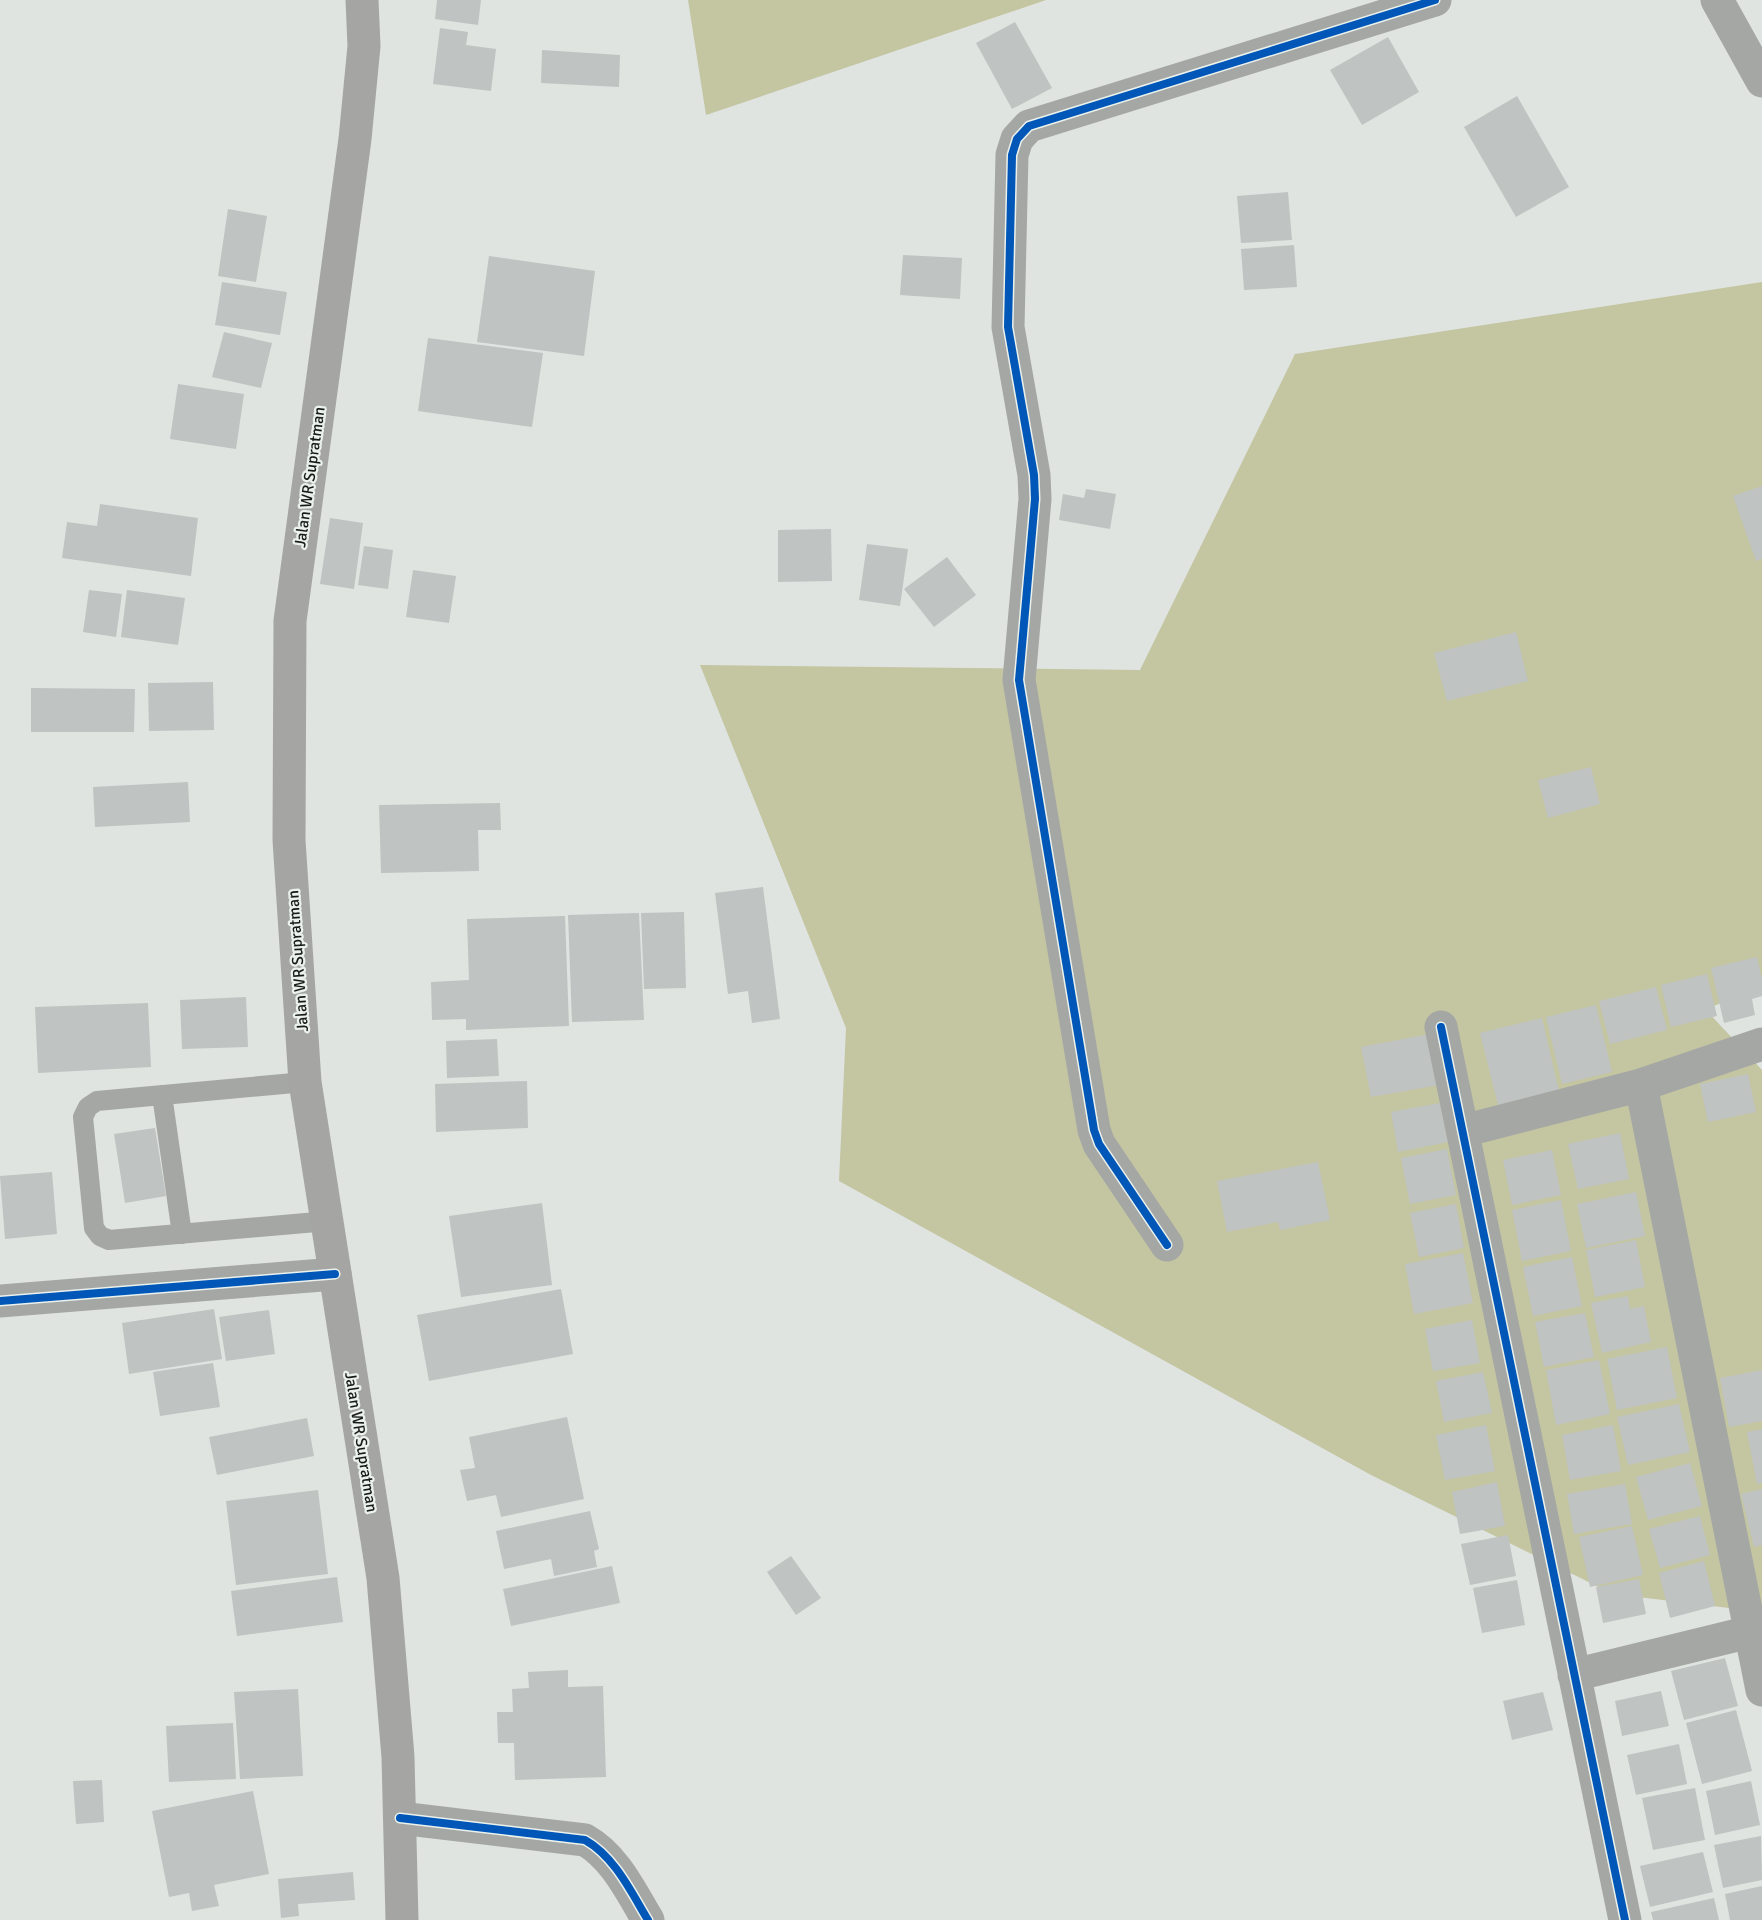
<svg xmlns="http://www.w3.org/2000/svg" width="1762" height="1920" font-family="Signika,sans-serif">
  <rect width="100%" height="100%" fill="#dfe4e1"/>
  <!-- forest -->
  <path fill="#c4c5a1" d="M688 0H1046L706 115Z
    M1762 282V983L1706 1010 1762 1070V1612L1613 1594 1371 1475 839 1181 846 1028 700 665 1140 670 1295 354Z"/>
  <!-- building -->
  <path fill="#bfc3c1" d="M437 0H481L478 25 435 19Z
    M1015 22 1052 88 1012 109 976 43Z
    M440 28 468 32 466 45 496 49 491 91 433 84Z
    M1388 37 1419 92 1362 125 1330 70Z
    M542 50 620 55 619 87 541 83Z
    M1517 96 1569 187 1516 217 1464 127Z
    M1288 192 1292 240 1241 243 1237 196Z
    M228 209 267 216 256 282 218 276Z
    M1294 245 1297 287 1244 290 1241 249Z
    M903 255 962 258 960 299 900 295Z
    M489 256 595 271 584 356 477 342Z
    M222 282 287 292 280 335 215 325Z
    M224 332 272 343 261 388 212 377Z
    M428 338 543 353 532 427 418 411Z
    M178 384 244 394 236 449 170 439Z
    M1762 486V559L1756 561 1733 496Z
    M1086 489 1116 494 1110 529 1059 520 1063 494 1084 498Z
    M100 504 198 518 191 576 62 558 67 522 97 526Z
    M330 518 363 523 354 589 320 584Z
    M831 529 832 581 778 582V530Z
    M867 544 908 549 900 606 859 600Z
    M364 546 393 550 388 589 358 585Z
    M947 557 976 595 934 627 904 589Z
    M413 570 456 576 449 623 406 617Z
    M89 590 122 594 116 637 83 632Z
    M127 590 185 598 178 645 121 637Z
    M1516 632 1528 681 1447 701 1434 653Z
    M213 682 214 730 149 731 148 683Z
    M31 688 135 689 134 732H31Z
    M1591 767 1600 804 1548 818 1538 780Z
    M188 782 190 822 95 827 93 787Z
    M500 803 501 830H478L479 871 381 873 379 805Z
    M763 887 780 1019 752 1023 748 991 728 994 715 893Z
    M684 912 686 988 644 989 641 913Z
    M639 913 644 1020 572 1022 568 915Z
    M565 916 569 1026 466 1030V1019L432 1020 431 982 469 980 467 919Z
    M1757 957 1762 979V996L1752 999 1755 1015 1724 1023 1711 968Z
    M1707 974 1717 1016 1671 1027 1661 985Z
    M1656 987 1667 1030 1610 1044 1599 1001Z
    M246 997 248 1047 182 1049 180 1000Z
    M148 1003 151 1067 38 1073 35 1007Z
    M1596 1005 1612 1072 1562 1084 1546 1017Z
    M1542 1018 1559 1091 1498 1105 1480 1033Z
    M1435 1033 1445 1084 1371 1097 1361 1047Z
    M497 1039 499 1076 447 1078 446 1041Z
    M1748 1074 1756 1112 1708 1122 1700 1084Z
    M527 1081 528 1128 436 1132 435 1084Z
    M1440 1103 1448 1142 1398 1152 1391 1112Z
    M155 1128 166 1196 125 1203 114 1134Z
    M1620 1133 1629 1179 1578 1189 1568 1144Z
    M1447 1149 1456 1195 1410 1204 1401 1158Z
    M1552 1150 1561 1195 1512 1205 1503 1160Z
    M1318 1162 1330 1220 1280 1230 1278 1222 1227 1232 1217 1181Z
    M52 1172 57 1234 5 1239 0 1176Z
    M1636 1192 1645 1236 1586 1248 1577 1204Z
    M1561 1200 1571 1251 1522 1261 1512 1210Z
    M542 1203 552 1285 461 1297 449 1216Z
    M1456 1204 1464 1248 1419 1257 1410 1213Z
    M1636 1240 1645 1287 1595 1297 1586 1250Z
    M1463 1253 1473 1303 1414 1314 1405 1264Z
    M1572 1257 1582 1306 1533 1316 1523 1267Z
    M561 1289 573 1354 429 1381 417 1315Z
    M1628 1296 1630 1309 1644 1306 1651 1342 1602 1353 1591 1303Z
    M214 1309 222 1359 129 1374 122 1323Z
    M269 1310 275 1354 226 1361 219 1317Z
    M1585 1313 1594 1357 1544 1367 1535 1322Z
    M1472 1320 1480 1363 1433 1371 1425 1329Z
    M1667 1347 1677 1398 1617 1410 1607 1359Z
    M1599 1360 1610 1414 1556 1425 1546 1370Z
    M213 1363 220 1407 160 1416 153 1372Z
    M1762 1370V1421L1729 1427 1720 1378Z
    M1483 1372 1492 1413 1444 1422 1436 1381Z
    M1679 1404 1690 1452 1628 1465 1617 1417Z
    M567 1417 584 1499 501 1517 496 1495 467 1501 460 1470 475 1468 469 1437Z
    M307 1418 314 1456 217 1475 209 1437Z
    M1486 1425 1495 1471 1445 1480 1436 1435Z
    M1613 1425 1621 1471 1570 1480 1562 1435Z
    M1762 1429V1483L1757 1484 1747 1432Z
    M1690 1463 1702 1506 1648 1520 1636 1477Z
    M1497 1482 1505 1526 1460 1534 1452 1492Z
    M1625 1484 1632 1524 1574 1534 1567 1494Z
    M1762 1489V1545L1754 1547 1741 1494Z
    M318 1490 328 1574 236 1585 226 1501Z
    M590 1511 599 1549 594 1551 597 1567 554 1576 551 1559 504 1569 496 1531Z
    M1700 1516 1710 1555 1660 1568 1649 1529Z
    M1632 1526 1643 1575 1590 1587 1579 1537Z
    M1508 1535 1516 1576 1470 1585 1461 1544Z
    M791 1556 821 1598 796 1615 767 1572Z
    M1704 1561 1715 1606 1670 1618 1659 1573Z
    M612 1566 620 1603 511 1626 503 1589Z
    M337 1577 343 1622 237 1636 231 1591Z
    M1639 1579 1646 1614 1603 1623 1596 1587Z
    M1517 1580 1525 1625 1482 1633 1473 1588Z
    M1725 1658 1738 1706 1684 1720 1671 1671Z
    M568 1670V1687L603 1686 606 1777 515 1780 514 1743H498L497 1712H513L512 1689 529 1688 528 1672Z
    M298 1689 303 1776 240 1779 234 1692Z
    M1661 1691 1669 1726 1622 1736 1615 1701Z
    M1543 1692 1553 1730 1512 1740 1503 1701Z
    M1736 1710 1752 1771 1702 1784 1686 1723Z
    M233 1723 236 1779 169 1782 166 1726Z
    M1679 1744 1687 1784 1636 1795 1627 1755Z
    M102 1780 104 1822 76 1824 73 1781Z
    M1751 1781 1760 1825 1715 1835 1706 1791Z
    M1695 1788 1705 1840 1653 1850 1642 1798Z
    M253 1791 269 1874 214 1885 219 1906 192 1911 189 1893 169 1897 152 1811Z
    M1761 1836 1762 1880 1723 1888 1714 1845Z
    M1703 1852 1713 1892 1650 1907 1640 1866Z
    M353 1872 355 1900 298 1904 299 1916 281 1918 278 1879Z
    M1762 1886V1920H1730L1725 1894Z
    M1714 1898 1719 1920H1653L1651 1912Z"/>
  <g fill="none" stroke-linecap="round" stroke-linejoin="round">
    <!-- service -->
    <path stroke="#a5a7a5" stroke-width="20" d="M305 1082 97 1101 88 1107 83 1117 94 1228 100 1236 109 1240 328 1221
      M162 1095 182 1234"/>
    <!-- minor -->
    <path stroke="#a5a7a5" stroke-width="33" d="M1717 0 1762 81
      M1441 1027 1625 1920
      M1641 1085 1762 1690
      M1463 1131 1641 1085 1762 1044
      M1167 1245 1099 1144 1094 1130 1019 680 1035 499 1034 475 1008 327 1012 155 1017 139 1029 126 1435 0
      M0 1301 335 1274
      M1574 1675 1762 1629
      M400 1818 585 1840C615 1857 631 1892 648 1920"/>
    <!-- trunk -->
    <path stroke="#a5a6a4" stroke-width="33" d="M362 0 364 46 355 139 290 621 289 840 305 1082 383 1578 398 1757 402 1920"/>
    <defs>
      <path id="cycleway" d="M1441 1027 1625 1920
        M1167 1245 1099 1144 1094 1130 1019 680 1035 499 1034 475 1008 327 1012 155 1017 139 1029 126 1435 0
        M0 1301 335 1274
        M400 1818 585 1840C615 1857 631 1892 648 1920"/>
    </defs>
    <!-- cycleway casing -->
    <use href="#cycleway" stroke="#ebf2ed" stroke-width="11"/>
    <!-- cycleway -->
    <use href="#cycleway" stroke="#0057b8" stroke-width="8"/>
  </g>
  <g text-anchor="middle" stroke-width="4.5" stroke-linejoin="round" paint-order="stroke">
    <!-- street labels -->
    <g font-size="16" fill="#181a18" stroke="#ebf2ed">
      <text transform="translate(309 477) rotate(-82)" y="6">Jalan WR Supratman</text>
      <text transform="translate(297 961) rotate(-94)" y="6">Jalan WR Supratman</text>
      <text transform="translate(362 1442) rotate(81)" y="6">Jalan WR Supratman</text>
    </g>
  </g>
</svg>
